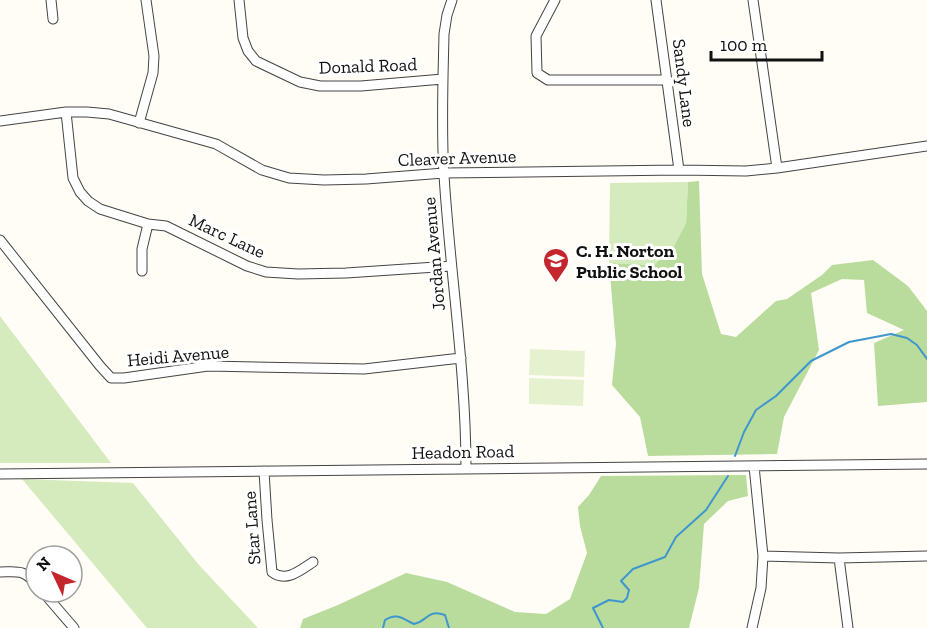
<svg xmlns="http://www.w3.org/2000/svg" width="927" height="628" font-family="'Zilla Slab',serif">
  <rect width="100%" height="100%" fill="#fffdf5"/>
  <!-- green -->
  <path fill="#d5ebbd" d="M688 182 686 223 673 248 654 265 609 263 610 183Z
    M0 316 111 463H0Z
    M22 479 133 483 199 565 258 628H147Z"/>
  <!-- forest -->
  <path fill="#b9dc9c" d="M699 181 702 274 721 334 736 337 776 301 787 299 822 275 832 265 873 260 908 286 927 311V402L878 406 874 343 904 330 867 313 864 280 842 279 811 293 819 350 784 417 777 454 648 456 640 417 612 385 616 344 609 263 654 265 673 248 686 223 688 182Z
    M746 475 748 496 728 501 704 524 699 588 689 628H300L303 619 338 605 406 573 447 582 515 612 546 614 570 599 587 553 580 526 578 507 589 495 601 476Z"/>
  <!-- pitch -->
  <path fill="#e6f2cf" d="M530 349 585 351 584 377 529 375Z
    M529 378 584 380 583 406 529 404Z"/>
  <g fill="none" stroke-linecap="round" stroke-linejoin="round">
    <!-- stream -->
    <path stroke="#3f96cf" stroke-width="2" d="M735 456 744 432 756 410 776 396 811 361 849 342 891 334 907 338 917 345 927 359
      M383 628 385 620C397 612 403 619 414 624 429 621 426 609 445 615L449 628
      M603 628 593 608 609 600 623 602 627 598 629 590 621 581 633 569 665 557 676 537 706 510 728 476"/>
    <defs>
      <path id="minor" d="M51 0 53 19
        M239 0 243 38 248 51 256 61 300 82 320 86H361L443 79
        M452 0 447 15 444 34C443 80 441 128 444 175 450 273 466 370 466 469
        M555 0 536 36 537 73 548 80H667
        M656 0 679 170
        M753 0 777 168
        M66 112 73 178 80 192 88 201 100 209 148 224 166 226 247 266 266 272 298 274 346 273 451 266
        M0 121 66 112H87L109 114 216 144 262 170 289 178 324 180 366 179 444 173 679 170 746 171 777 168 927 146
        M139 123 153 73 154 56 146 0
        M0 240 100 366 111 378H124L208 366 364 369 461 358
        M142 271V249L148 224
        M264 471 267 520 272 572C286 583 301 570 313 562
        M0 474 927 464
        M763 556 839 558 927 556
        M839 558 848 628
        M0 572C18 572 23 569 36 584
        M43 592 74 628
        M752 628 761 588 763 556 754 466"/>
    </defs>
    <!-- minor casing -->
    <use href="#minor" stroke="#444" stroke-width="11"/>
    <!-- minor -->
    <use href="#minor" stroke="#fff" stroke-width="9"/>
  </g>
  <!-- icons -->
  <defs>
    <symbol id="school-pin" viewBox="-11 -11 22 30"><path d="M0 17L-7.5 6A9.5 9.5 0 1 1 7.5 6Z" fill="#c4262e" stroke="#fff"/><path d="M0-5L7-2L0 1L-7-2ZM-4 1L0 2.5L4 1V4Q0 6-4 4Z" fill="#fff"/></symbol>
  </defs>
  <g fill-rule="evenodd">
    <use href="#school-pin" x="541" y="246" width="30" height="40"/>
  </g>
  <g text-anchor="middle" stroke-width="6" stroke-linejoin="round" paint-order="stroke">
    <!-- street labels -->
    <g font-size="18" fill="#111" stroke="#fff">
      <text transform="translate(368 66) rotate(-2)" y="6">Donald Road</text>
      <text transform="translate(684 83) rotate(83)" y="6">Sandy Lane</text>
      <text transform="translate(457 158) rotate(-2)" y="6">Cleaver Avenue</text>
      <text transform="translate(227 236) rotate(25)" y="6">Marc Lane</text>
      <text transform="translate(434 254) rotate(-95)" y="6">Jordan Avenue</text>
      <text transform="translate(178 356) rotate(-5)" y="6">Heidi Avenue</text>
      <text transform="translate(463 452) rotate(-1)" y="6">Headon Road</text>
      <text transform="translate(252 528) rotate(-94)" y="6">Star Lane</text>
    </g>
    <!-- poi labels -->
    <g font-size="18" font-weight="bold" fill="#111" stroke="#fff" text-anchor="start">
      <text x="576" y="257">C. H. Norton<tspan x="576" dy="21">Public School</tspan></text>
    </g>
  </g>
  <!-- north arrow -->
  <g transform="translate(54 574) rotate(314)"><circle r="28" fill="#ffffff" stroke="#a0a0a0" stroke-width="1.5"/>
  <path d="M0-4.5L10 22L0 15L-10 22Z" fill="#c4262e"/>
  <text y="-9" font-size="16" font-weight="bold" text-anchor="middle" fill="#111111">N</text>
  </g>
  <!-- scale -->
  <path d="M711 51v9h111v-9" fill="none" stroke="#111111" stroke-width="3"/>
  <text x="720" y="51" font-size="18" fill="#111111" stroke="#ffffff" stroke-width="4.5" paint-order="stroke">100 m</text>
</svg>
